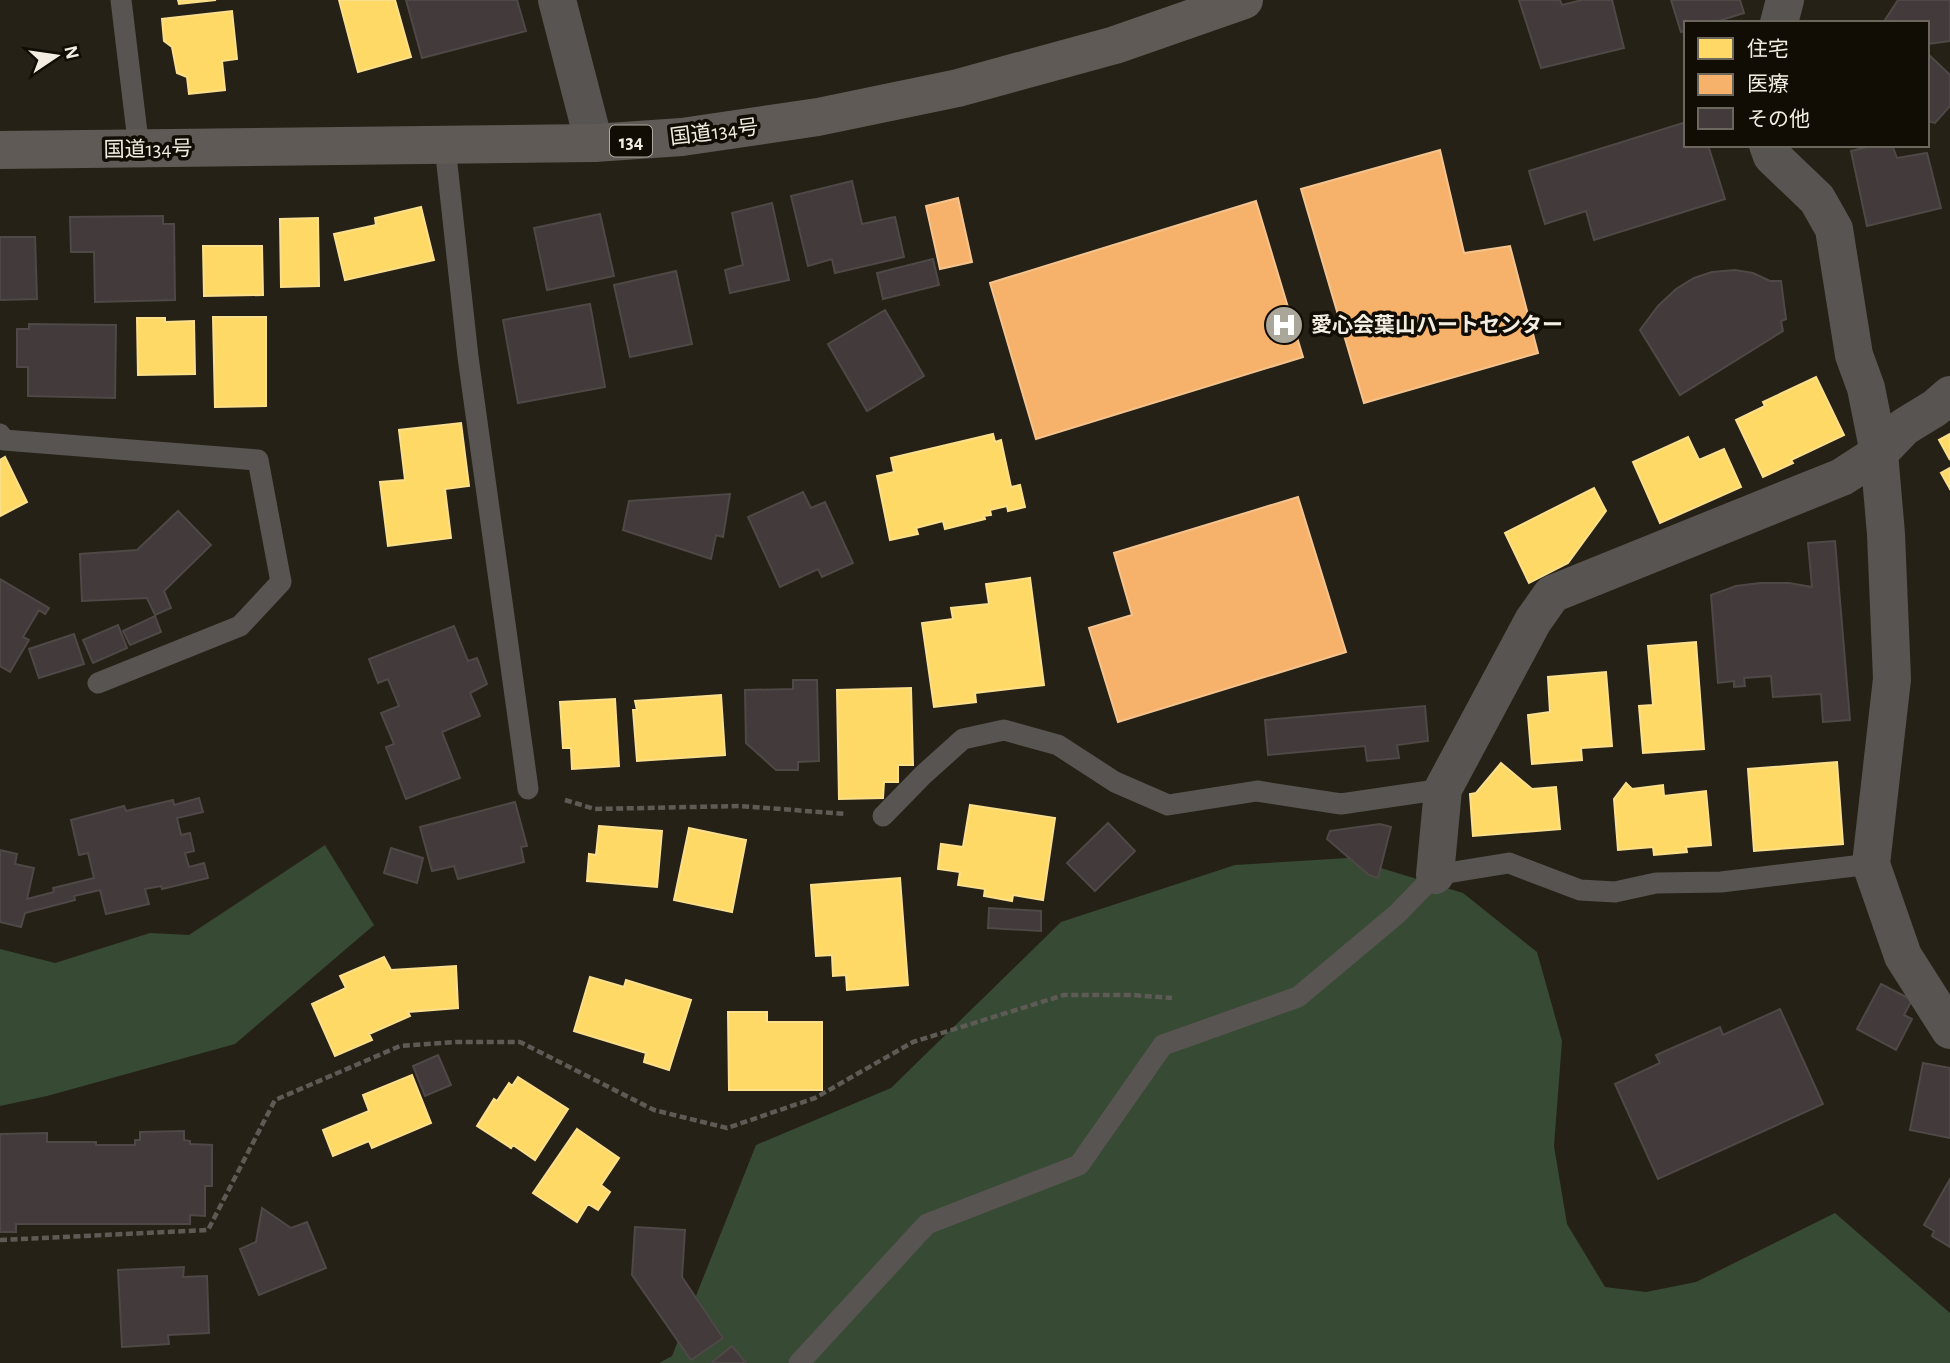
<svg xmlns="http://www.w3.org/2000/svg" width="1950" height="1363" font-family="'Alegreya Sans','Noto Sans JP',sans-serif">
  <rect width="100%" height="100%" fill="#262116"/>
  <!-- green -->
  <path fill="#374a33" d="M325 845 374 925 235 1044 47 1096 0 1106V949L55 963 150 933 189 935Z
    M1348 858 1463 893 1537 952 1562 1041 1554 1146 1567 1224 1605 1287 1646 1292 1696 1282 1835 1213 1950 1313V1363H659L672 1356 756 1145 891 1088 1061 922 1235 865Z"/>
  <!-- homes -->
  <path fill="#ffd966" stroke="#fbdf8b" stroke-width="2" d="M178 0H216L179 4Z
    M339 0H395L411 57 358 72Z
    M232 11 237 59 222 61 225 90 189 94 187 77 177 73 172 47 164 41 162 19Z
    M421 207 434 260 345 280 334 234 376 225 375 218Z
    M318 218 319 286 281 287 280 219Z
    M203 246H262L263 295 204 296Z
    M213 317H266V406L215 407Z
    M137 318H165V322L194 321 195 374 138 375Z
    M1816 377 1844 435 1791 460 1793 463 1763 477 1736 420 1765 406 1763 402Z
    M461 423 469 486 445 489 451 538 388 546 380 482 405 480 399 430Z
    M993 434 995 442 1001 440 1011 487 1020 485 1025 507 1008 511 1007 506 990 510 991 515 984 516 985 519 945 529 943 521 916 528 918 534 890 540 877 476 894 472 891 458Z
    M1950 434V460L1939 440Z
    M1688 437 1699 460 1724 449 1741 487 1660 523 1633 462Z
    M5 457 27 502 0 516V460Z
    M1950 468V489L1941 473Z
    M1594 488 1606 511 1568 563 1529 583 1505 533Z
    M1030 578 1044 685 975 693 976 702 934 707 922 623 953 619 951 608 989 604 986 584Z
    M1696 642 1704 749 1643 753 1639 706 1653 705 1648 646Z
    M1606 672 1612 746 1581 748 1582 760 1532 764 1528 715 1550 712 1548 677Z
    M911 688 913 765H898V782H884L883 798 839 799 837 690Z
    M721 695 725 755 637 761 633 710H637L635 701Z
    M615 699 619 766 572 769 571 748H563L560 702Z
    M1837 762 1843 844 1754 851 1748 769Z
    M1501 763 1532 789 1556 787 1560 829 1473 836 1470 794 1476 793Z
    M1626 783 1632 789 1663 785 1664 796 1706 791 1711 845 1686 847 1687 852 1654 855 1653 847 1618 850 1614 799Z
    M970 805 1055 818 1043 900 1013 895 1012 901 984 896 985 889 958 885 960 872 938 869 941 844 963 847Z
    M599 826 662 831 657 887 587 881 589 854 596 855Z
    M689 828 746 840 732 912 674 900Z
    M900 878 908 985 847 990 846 975 833 976 832 955 816 956 811 885Z
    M384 957 391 970 456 966 458 1008 408 1012 410 1016 369 1034 372 1040 335 1056 312 1004 346 988 340 976Z
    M590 977 624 987 626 980 691 1000 669 1070 644 1062 646 1053 574 1031Z
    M728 1012H767V1022H822V1090H729Z
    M412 1075 431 1123 372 1148 369 1141 333 1156 323 1130 369 1111 363 1095Z
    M518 1077 568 1109 535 1160 513 1145 511 1148 477 1126 494 1099 497 1101 509 1083 512 1086Z
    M577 1129 619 1158 601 1185 610 1192 598 1210 588 1204 577 1222 533 1193Z"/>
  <!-- health -->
  <path fill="#f6b26b" stroke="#f5c48e" stroke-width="2" d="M1440 150 1464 253 1510 246 1538 353 1364 403 1301 189Z
    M958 198 972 262 940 269 926 206Z
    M1256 201 1303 357 1036 439 990 283Z
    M1298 497 1346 652 1118 722 1089 628 1132 615 1114 553Z"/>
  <!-- building -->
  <path fill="#423a3b" stroke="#4e4846" stroke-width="2" d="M406 0H517L526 31 422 58Z
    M1519 0H1560L1562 5 1582 0H1612L1624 48 1541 68Z
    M1671 0H1740L1744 13 1712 23H1686V31L1681 32Z
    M1898 0H1950V41L1927 44V23H1883Z
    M1927 53 1950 75V106L1935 123 1927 121Z
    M1686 122V145H1708L1725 199 1594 240 1586 211 1545 224 1529 171Z
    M1875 145H1892L1897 158 1927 153 1941 208 1867 226 1851 151Z
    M852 181 862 224 895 217 904 257 835 273 832 259 808 266 791 196Z
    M772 203 789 280 730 293 725 270 743 265 732 213Z
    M600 214 614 276 547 290 534 228Z
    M163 216V224H174L175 300 95 302 94 252H71L70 217Z
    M0 237H35L37 299 0 300Z
    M933 259 939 285 883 299 877 273Z
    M1735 270 1753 273 1770 281H1781L1786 319 1781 321 1783 331 1680 395 1640 330 1658 306 1676 289 1694 278 1712 272Z
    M676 271 692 344 630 357 614 285Z
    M590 304 605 387 518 403 503 320Z
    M885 310 924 376 867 411 828 344Z
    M29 324 116 325 115 398 28 396V367H17V329H29Z
    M803 492 811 508 825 502 853 563 822 577 818 569 780 587 748 517Z
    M730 494 723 537 716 535 711 559 623 530 629 501Z
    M178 511 211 545 164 591 171 608 155 615 147 598 82 601 80 554 137 550Z
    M1835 541 1850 720 1823 722 1821 694 1773 697 1771 676 1744 678 1745 686 1734 687V681L1718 683 1711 595 1736 586 1760 583H1789L1812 587 1808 543Z
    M0 579 49 608 45 614 39 610 23 637 29 640 10 672 0 666Z
    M155 616 161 632 130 645 123 631Z
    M118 625 127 648 93 663 83 640Z
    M454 626 468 661 477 658 487 684 470 693 480 716 442 732 460 778 406 799 386 747 394 744 381 713 399 706 388 679 378 683 369 659Z
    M74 634 84 664 39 678 29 649Z
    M793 680H817L819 761 798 762V770H776L746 743 745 690 793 689Z
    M1425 706 1428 741 1397 745 1399 758 1367 761 1365 746 1268 755 1265 720Z
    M199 798 203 812 177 818 181 835 190 833 194 851 185 853 189 867 204 863 208 878 162 889 161 886 145 889 149 904 106 914 100 890 74 896 75 900 25 913 21 927 0 922V850L17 854 15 864 34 868 27 899 54 892 53 888 94 878 88 853 79 855 71 820 124 806 126 811 173 800 174 805Z
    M515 802 527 846 521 847 524 862 458 879 454 866 432 871 420 827Z
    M1108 823 1135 851 1095 891 1067 863Z
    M1380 824 1391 827 1378 878 1369 875 1327 839 1330 831Z
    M391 848 423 858 417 883 384 873Z
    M989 908 1041 911V931L988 928Z
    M1881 984 1912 1000 1904 1015 1912 1019 1896 1050 1857 1029Z
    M1780 1009 1823 1104 1658 1179 1615 1084 1660 1063 1656 1055 1720 1027 1723 1035Z
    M438 1055 451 1085 425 1096 413 1066Z
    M1923 1063 1950 1068V1138L1910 1130Z
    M184 1131V1140L190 1141V1144L212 1145V1186H205V1216L190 1215V1224H16V1232H0V1134L47 1133V1142H96V1145H135V1140H140V1132Z
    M1950 1179V1247L1932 1236 1934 1231 1924 1225Z
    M262 1208 291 1228 307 1222 326 1268 259 1295 240 1249 256 1242Z
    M635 1227 685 1230 682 1277 723 1338 691 1360 632 1275Z
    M184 1267 183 1277 207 1276 209 1333 168 1335 169 1344 122 1347 118 1270Z
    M732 1346 746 1363H711Z"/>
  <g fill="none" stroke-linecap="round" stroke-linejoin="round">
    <!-- path -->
    <path stroke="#5e5b56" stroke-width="4.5" stroke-dasharray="7 3.5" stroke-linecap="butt" d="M565 800 595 809 740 806 846 814
      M0 1240 208 1230 275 1100 400 1046 456 1042H520L654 1110 727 1128 815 1098 913 1042 1064 995H1133L1172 998"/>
    <!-- service -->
    <path stroke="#585451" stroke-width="21" d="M121 0 139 149
      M445 146 468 357 528 789
      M0 434 4 440 258 460 281 582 240 626 98 683
      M883 816 923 775 963 739 1004 730 1058 745 1115 782 1168 805 1257 791 1341 804 1443 789
      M799 1363 927 1224 1079 1165 1163 1045 1298 997 1397 914 1435 875 1509 863 1580 890 1615 892 1656 883 1721 882 1871 864"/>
    <!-- minor -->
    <path stroke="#585451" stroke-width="38" d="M557 0 594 143
      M1779 23 1785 0
      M1768 145 1772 156 1817 199 1834 229 1854 355 1866 388 1879 453 1886 534 1892 679 1871 864 1903 956 1950 1030
      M1435 875 1443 789 1533 621 1552 594 1842 477 1879 453 1904 427 1935 408 1950 395"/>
    <!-- trunk -->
    <path stroke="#5f5a55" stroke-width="38" d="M0 150 594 143 682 137 818 117 958 88 1115 45 1244 0"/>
  </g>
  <!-- icons -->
  <defs>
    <symbol id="hospital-disc" viewBox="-11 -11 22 22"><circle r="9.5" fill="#aba69a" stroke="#110d05"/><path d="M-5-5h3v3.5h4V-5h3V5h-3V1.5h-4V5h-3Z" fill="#fff"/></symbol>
  </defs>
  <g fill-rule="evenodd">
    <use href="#hospital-disc" x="1262" y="303" width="44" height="44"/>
  </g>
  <g text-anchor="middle" stroke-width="7" stroke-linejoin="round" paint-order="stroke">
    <!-- shield labels -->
    <rect fill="#110d05" stroke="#afaa9f" stroke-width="2" x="610" y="125.5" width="42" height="31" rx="5"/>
    <g font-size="19" font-weight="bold" fill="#f3ede1">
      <text x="631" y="148">134</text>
    </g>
    <!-- street labels -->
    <g font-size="21" fill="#f3ede1" stroke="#110d05">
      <text transform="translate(714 132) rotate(-7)" y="7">国道134号</text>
      <text transform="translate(148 149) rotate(-1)" y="7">国道134号</text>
    </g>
    <!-- poi labels -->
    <g font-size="21" font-weight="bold" fill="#f3ede1" stroke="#110d05" text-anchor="start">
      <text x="1311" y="332">愛心会葉山ハートセンター</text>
    </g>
  </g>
  <!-- legend -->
  <rect x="1684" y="21" width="245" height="126" fill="#110d05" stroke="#6b675d" stroke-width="2"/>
  <rect x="1698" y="38" width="35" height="21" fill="#ffd966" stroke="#6b675d" stroke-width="2"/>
  <text x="1747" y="56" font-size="21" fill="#f3ede1">住宅</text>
  <rect x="1698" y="74" width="35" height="21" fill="#f6b26b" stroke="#6b675d" stroke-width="2"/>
  <text x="1747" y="91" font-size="21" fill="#f3ede1">医療</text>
  <rect x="1698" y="108" width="35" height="21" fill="#423a3b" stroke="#6b675d" stroke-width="2"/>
  <text x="1747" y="126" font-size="21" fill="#f3ede1">その他</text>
  <!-- north arrow -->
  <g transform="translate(56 56) rotate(77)" stroke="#110d05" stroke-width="5" paint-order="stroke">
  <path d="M0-5L12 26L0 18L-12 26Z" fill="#f3ede1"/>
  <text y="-10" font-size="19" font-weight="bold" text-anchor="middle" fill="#f3ede1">N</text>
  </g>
</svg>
